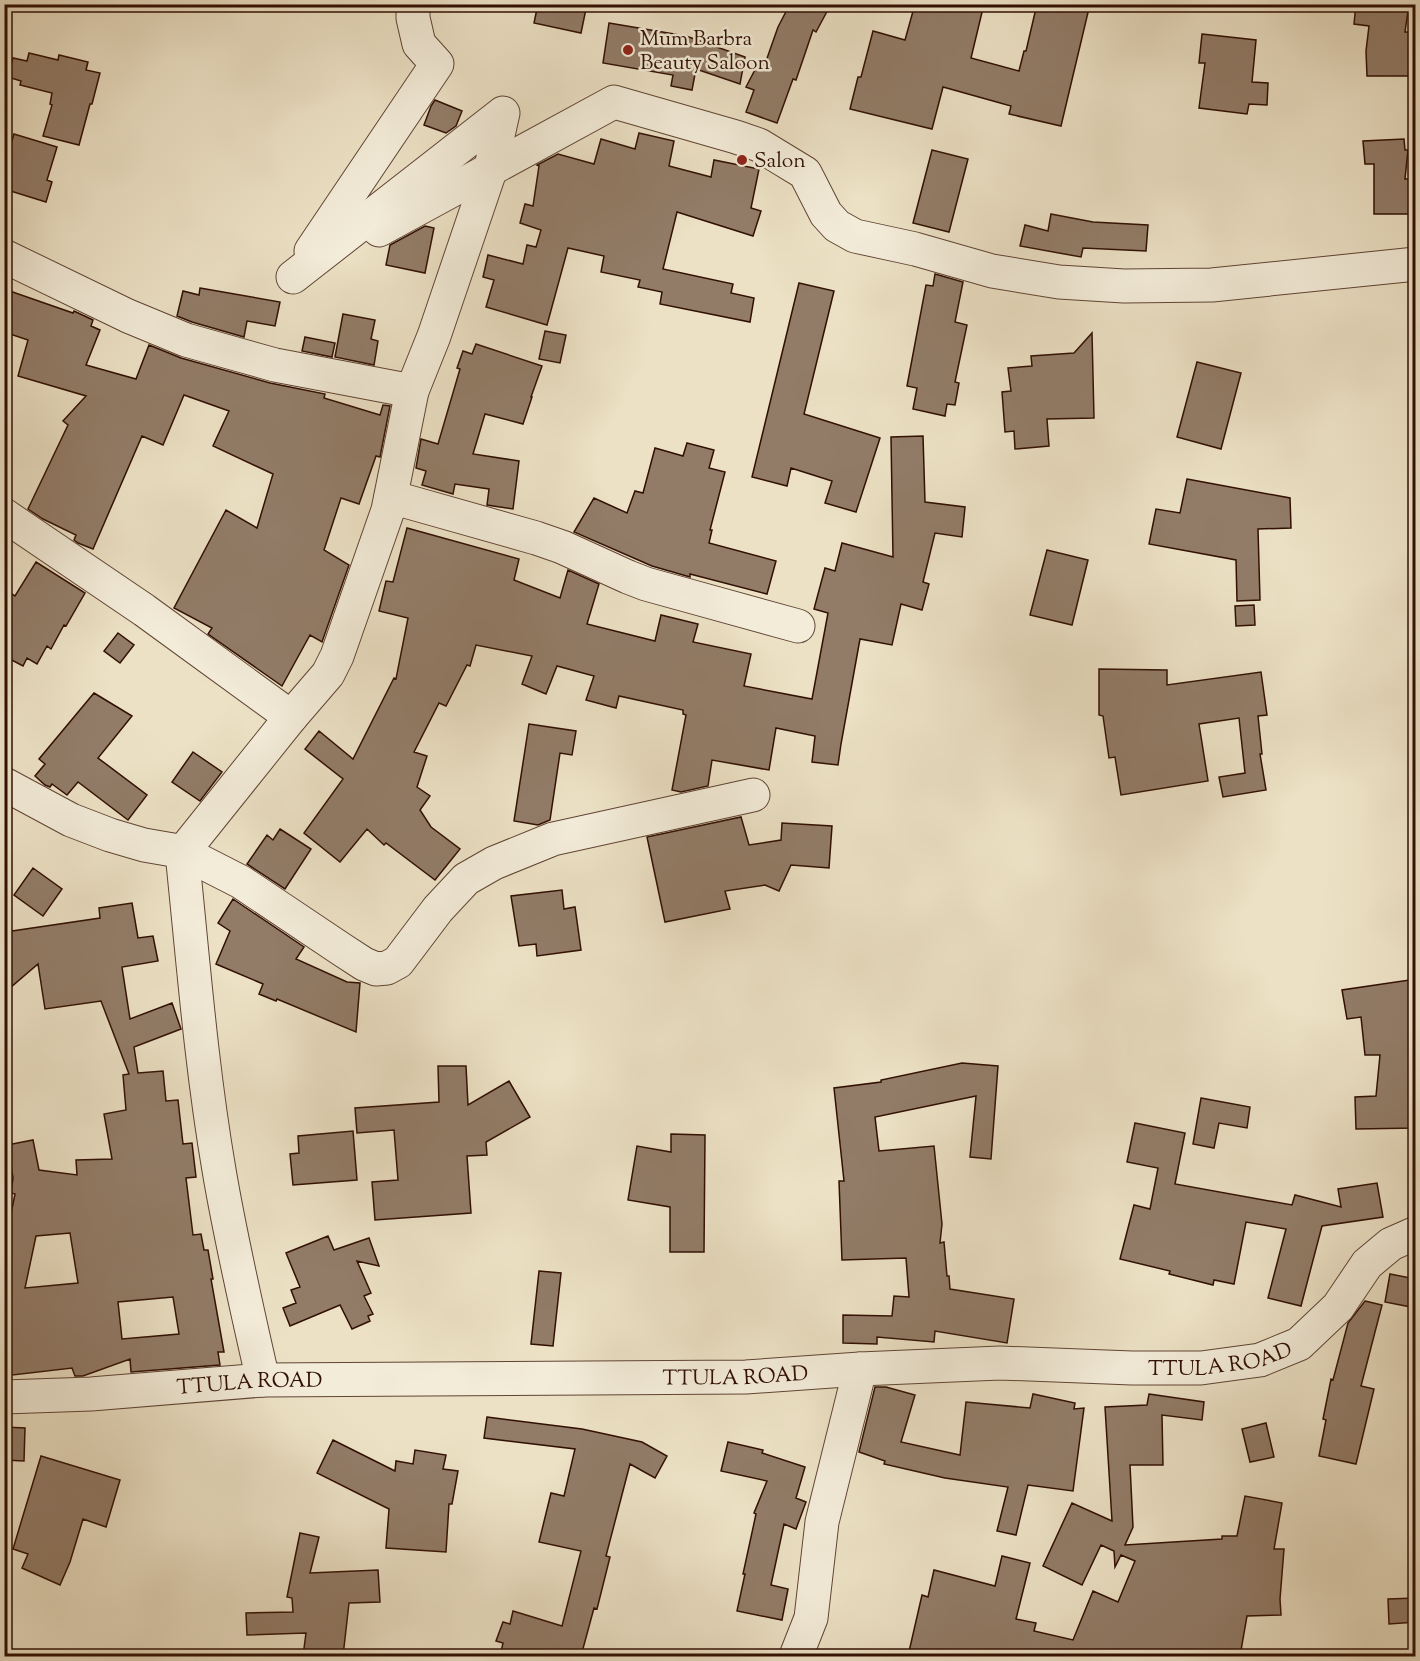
<svg xmlns="http://www.w3.org/2000/svg" width="1420" height="1661" font-family="'Sorts Mill Goudy',serif">
  <rect width="100%" height="100%" fill="#ece1c5"/>
  <filter id="stains"><feTurbulence type="fractalNoise" baseFrequency=".00333" numOctaves="4"/><feColorMatrix values="0 0 0 0 .2 0 0 0 0 .09 0 0 0 0 .02 0 0 0 .5 -.17"/></filter>
  <radialGradient id="worn" r=".72"><stop offset=".6" stop-color="#630" stop-opacity="0"/><stop offset="1" stop-color="#630" stop-opacity=".3"/></radialGradient>
  <!-- building -->
  <path fill="#927c68" stroke="#310f03" stroke-width="1.5" fill-rule="evenodd" d="M538 4H587L581 33 534 23Z
    M790 4H831L816 32 813 30 796 80 793 79 777 123 746 112 754 90 746 87 759 62 765 64 778 27Z
    M915 4H984L971 58 1019 71 1024 51H1026L1037 4H1090L1061 126 1009 114 1011 106 943 87 932 129 850 109 858 77H861L873 31 905 40Z
    M1356 4H1409L1405 32H1416V66H1411L1412 76H1367L1366 51 1369 26 1354 24Z
    M609 23 686 36 745 57 740 84 696 69 692 90 671 86 673 75 603 63Z
    M1202 34 1256 40 1252 82 1268 83 1267 105 1249 104 1247 114 1199 108 1205 63H1199Z
    M29 53 58 60 59 55 88 62 86 70 100 73 92 104H90L79 145 43 136 52 105 50 104 52 93 20 85 21 81 8 77 13 58 27 61Z
    M435 100 462 111 456 126 446 133 424 125 431 106Z
    M639 133 674 141 669 166 711 177 714 160 759 169 751 208 761 211 753 236 677 212 663 269 733 284 731 293 754 298 750 322 660 304 662 292 638 287 640 280 601 272 604 256 568 248 547 325 486 307 494 280 483 277 488 255 523 264 527 245 536 247 541 230 520 223 525 204 533 206 539 166 537 165 558 154 594 164 601 139 635 149Z
    M14 134 57 147 47 180 52 182 46 202 4 189V166Z
    M1404 139 1405 150H1408L1405 179H1416V214H1374V164H1365L1363 141Z
    M932 150 968 159 949 232 913 223Z
    M1051 214 1093 222 1148 225 1146 251 1083 248 1081 257 1020 246 1025 225 1048 231Z
    M425 226 434 228 425 273 386 265 390 245Z
    M935 274 963 282 955 322 967 325 955 382 959 383 955 405 947 404 945 416 913 409 917 388 907 386 926 285 933 286Z
    M799 283 834 291 804 414 880 438 856 512 825 503 832 481 791 468 787 486 752 477Z
    M200 288 280 302 275 326 247 321 244 337 192 322 177 316 183 291 199 295Z
    M4 289 73 313 74 311 93 320 91 326 100 330 86 365 136 379 149 345 181 358 270 383 325 394 324 398 380 415 383 405 390 406 380 457 376 456 359 504 341 498 324 550 349 565 322 642 310 635 282 686 208 634 212 628 174 608 226 510 257 528 273 474 213 446 229 411 184 395 163 445 142 436 93 549 78 543 74 540 76 535 43 519 28 509 68 425 63 421 86 396 18 376 28 340 4 332Z
    M343 314 375 320 371 339 378 341 374 365 335 357Z
    M545 331 566 335 560 363 539 359Z
    M1092 333 1094 418 1047 419 1049 446 1015 449 1014 431 1005 432 1002 392 1011 391 1008 368 1032 366 1031 356 1074 353Z
    M305 337 335 343 332 357 302 351Z
    M476 344 542 366 531 397H532L523 424 485 414 473 454 519 461 513 509 487 505 489 489 455 484 453 494 422 485 426 471 416 468 421 439 438 444 460 369 457 368 463 351 472 354Z
    M1197 362 1241 373 1221 449 1177 437Z
    M923 436 925 502 965 507 962 537 935 533 923 582 929 584 922 610 901 604 892 645 860 639 841 744 838 765 812 762 815 736 776 728 769 770 712 760 708 786 681 792 672 790 686 715 683 714V710L619 696 616 708 586 700 594 676 557 666 546 694 522 684 532 656 476 645 470 666 467 665 446 706 439 703 414 752 427 756 417 787 430 796 420 810 431 827 460 849 435 880 386 843 384 845 367 829 340 862 304 833 343 779 305 749 319 731 353 759 394 678 396 679 408 618 379 611 386 581 393 582 407 528 519 559 514 580 560 598 568 570 599 584 587 624 655 641 661 615 698 624 693 642 751 654 744 686 812 699 828 613 814 609 825 568 835 571 842 543 893 557 891 437Z
    M687 443 714 450 709 468 725 472 710 530H712L709 543 776 561 767 594 690 574V577L652 566 574 532 594 498 627 513 635 491 643 493 655 448 683 456Z
    M1187 479 1290 498 1291 528 1258 529 1260 600 1237 601 1236 560 1149 544 1156 509 1180 513Z
    M1047 550 1088 560 1072 625 1030 615Z
    M36 562 85 593 66 626 64 625 51 649 47 646 37 664 27 658 23 666 4 656V589L15 596Z
    M1254 605 1255 625 1236 626 1235 606Z
    M118 633 134 645 120 663 104 651Z
    M1099 669 1167 670V685L1261 672 1267 715 1258 716 1262 754H1260L1266 790 1223 797 1219 777 1245 773 1239 718 1199 724 1208 781 1121 795 1115 757 1109 758 1103 716 1099 715Z
    M94 693 132 716 98 758 147 795 128 820 78 782 67 795 52 784 50 787 45 785 35 776 45 764 39 759Z
    M529 724 576 731 572 755 560 753 550 820 538 825 514 821Z
    M193 752 222 772 200 801 172 782Z
    M741 817 749 845 781 840 782 823 832 826 829 868 791 865 779 891 765 885 725 891 730 909 665 922 647 837Z
    M280 829 311 849 285 889 247 864 267 835 273 840Z
    M33 868 62 889 43 916 14 895Z
    M562 890 564 909 575 907 581 950 537 956 536 944 519 946 511 896Z
    M233 899 304 947 296 959 347 982 360 983 356 1032 277 999 276 1001 259 994 263 984 216 964 230 931 218 923Z
    M132 903 138 938 153 936 158 961 122 967 130 1019 172 1003 181 1029 134 1047 138 1073 163 1071 166 1101 178 1100 183 1144 192 1143 196 1177 186 1178 193 1235 201 1234 204 1250H208L213 1279H211L224 1352H218L220 1365 131 1372 130 1359 83 1376H75L72 1368 4 1376V1248L15 1194 11 1193 13 1178 7 1145 33 1140 39 1170 77 1175 76 1160 112 1159 104 1114 126 1110 123 1075 129 1074 101 1001 45 1009 38 964 4 993V937L12 931 100 918 99 908ZM70 1233 78 1283 25 1288 36 1236ZM173 1297 179 1334 122 1339 118 1302Z
    M1416 979V1128L1356 1129 1355 1097 1376 1096 1380 1055H1365L1361 1017 1347 1019 1342 990Z
    M962 1063 998 1066 991 1159 970 1157 976 1096 875 1117 879 1151 934 1146 942 1224 940 1243 944 1242 947 1276H949L950 1289 1014 1299 1007 1343 935 1331 934 1342 877 1337V1344L843 1343V1315L892 1316 894 1296 909 1297 906 1258 842 1260 839 1181H844L834 1088 881 1082V1080Z
    M438 1066H466L468 1105 509 1081 530 1117 486 1142 487 1155 467 1156 471 1213 375 1220 372 1182 398 1180 394 1130 357 1133 355 1108 439 1102Z
    M1201 1098 1250 1107 1247 1128 1219 1123 1214 1148 1193 1144Z
    M1135 1123 1185 1133 1175 1184 1292 1205 1295 1195 1341 1207 1338 1189 1377 1183 1383 1217 1322 1226 1301 1306 1268 1298 1286 1229 1246 1222 1234 1284 1214 1280 1213 1285 1169 1274 1170 1271 1120 1259 1134 1205 1150 1209 1158 1168 1127 1162Z
    M353 1131 357 1180 293 1185 290 1154 299 1153 298 1136Z
    M671 1134 705 1135 704 1252H670V1207L628 1200 637 1146 671 1152Z
    M328 1236 334 1250 369 1238 379 1266 357 1261 371 1293 364 1296 373 1314 368 1316 370 1321 352 1329 340 1305 290 1326 283 1308 296 1303 291 1290 300 1287 286 1253Z
    M539 1271 561 1273 553 1346 531 1344Z
    M1390 1274 1416 1279V1308L1385 1302Z
    M1365 1301 1382 1305 1361 1386 1374 1389 1356 1464 1319 1456 1326 1420 1323 1419 1331 1379 1333 1380 1348 1323Z
    M875 1387H886L915 1395 901 1442 960 1455 966 1402 1030 1408 1033 1394 1075 1403 1074 1409 1084 1408 1073 1491 1028 1485 1016 1535 997 1531 1008 1487 945 1478 884 1464 885 1461 859 1452Z
    M1149 1394 1204 1402 1202 1420 1162 1415 1163 1465H1130L1133 1527 1125 1545 1222 1539V1536H1237L1245 1496 1282 1503 1274 1549H1284L1280 1599 1281 1615 1247 1616 1240 1656H908L922 1595 928 1597 934 1570 995 1586 1002 1556 1030 1563 1016 1619 1036 1623 1034 1631 1073 1640 1093 1591 1118 1602 1135 1561 1121 1555 1115 1567 1114 1551 1101 1545 1082 1585 1043 1566 1072 1503 1112 1521 1105 1407 1147 1405Z
    M487 1417 582 1429 642 1442 667 1456 655 1478 630 1464 606 1556 610 1557 597 1609 594 1608 581 1656H517L501 1652 503 1643 496 1641 503 1622 510 1624 513 1611 562 1626 581 1551 539 1542 551 1493 564 1496 575 1449 484 1438Z
    M1266 1423 1274 1457 1250 1462 1242 1429Z
    M4 1427 25 1428 24 1461 4 1460Z
    M333 1440 395 1471 396 1461 413 1464 415 1450 446 1455 443 1469 458 1471 452 1504H449L446 1552 386 1548 389 1509 317 1473Z
    M728 1442 763 1450 762 1453 805 1467 796 1498 806 1502 796 1529 784 1524 771 1585 788 1589 782 1620 737 1611 745 1574H743L756 1514 754 1513 767 1481 721 1471Z
    M41 1456 120 1480 106 1527 83 1519 70 1562 60 1585 22 1568 28 1554 13 1549Z
    M300 1533 319 1537 310 1573 378 1570 380 1602 349 1603 343 1656H303L306 1633 247 1635 246 1613 293 1612 292 1598 287 1597Z
    M1416 1598V1622L1389 1624 1388 1599Z"/>
  <g fill="none" stroke-linecap="round" stroke-linejoin="round">
    <defs>
      <g id="minor">
        <path d="M379 230 614 102 736 137 759 145 805 173 826 214 837 226 855 236 915 249 992 271 1059 282 1124 286 1212 285 1416 264"/>
        <path d="M311 251 437 64 419 44 413 18V4"/>
        <path d="M4 256 128 316 186 340 275 365 412 391"/>
        <path d="M391 497 536 538 562 547 628 577 646 584 798 626"/>
        <path d="M4 515 144 610 291 717"/>
        <path d="M4 784 71 820 110 835 144 845 173 850 196 859 241 882 341 949 364 964 376 969 387 968 398 962 438 909 466 879 494 863 553 839 753 795"/>
        <path d="M263 1380C247 1310 231 1241 219 1170 201 1065 193 959 182 853L291 717 328 674 337 656 388 510 412 391 434 336 490 171 503 113 293 277"/>
        <path id="s1" d="M4 1397 91 1394 263 1380 746 1377 860 1369 1000 1363 1132 1368H1201L1260 1360 1299 1344 1338 1307 1367 1264 1391 1244 1416 1233"/>
        <path d="M796 1656 811 1618 822 1522 860 1369"/>
      </g>
    </defs>
    <!-- minor casing -->
    <use href="#minor" stroke="#604434" stroke-width="35"/>
    <!-- minor -->
    <use href="#minor" stroke="#f3ecd9" stroke-width="33"/>
  </g>
  <!-- markers -->
  <g fill="#8f2418" stroke="#f3ecd9" stroke-width="2">
    <circle cx="628" cy="50" r="6"/>
    <circle cx="742" cy="160" r="6"/>
  </g>
  <g text-anchor="middle" stroke-width="5" stroke-linejoin="round" paint-order="stroke">
    <!-- poi labels -->
    <g font-size="21" fill="#310f03" stroke="#f3ecd9" text-anchor="start">
      <text x="640" y="45">Mum Barbra<tspan x="640" dy="24">Beauty Saloon</tspan></text>
      <text x="754" y="167">Salon</text>
    </g>
    <!-- street labels -->
    <g font-size="21" fill="#310f03" stroke="#f3ecd9">
      <text dy="7" stroke="none"><textPath href="#s1" startOffset="1218">TTULA ROAD</textPath></text>
      <text dy="7" stroke="none"><textPath href="#s1" startOffset="732">TTULA ROAD</textPath></text>
      <text dy="7" stroke="none"><textPath href="#s1" startOffset="246">TTULA ROAD</textPath></text>
    </g>
  </g>
  <!-- margin -->
  <rect width="1420" height="1661" fill="none" stroke="#ece1c5" stroke-width="24"/>
  <rect x="6" y="6" width="1408" height="1649" fill="none" stroke="#310f03" stroke-width="3"/>
  <rect x="12" y="12" width="1396" height="1637" fill="none" stroke="#310f03" stroke-width="1.5"/>
  <rect width="100%" height="100%" filter="url(#stains)"/>
  <rect width="100%" height="100%" fill="url(#worn)"/>
</svg>
